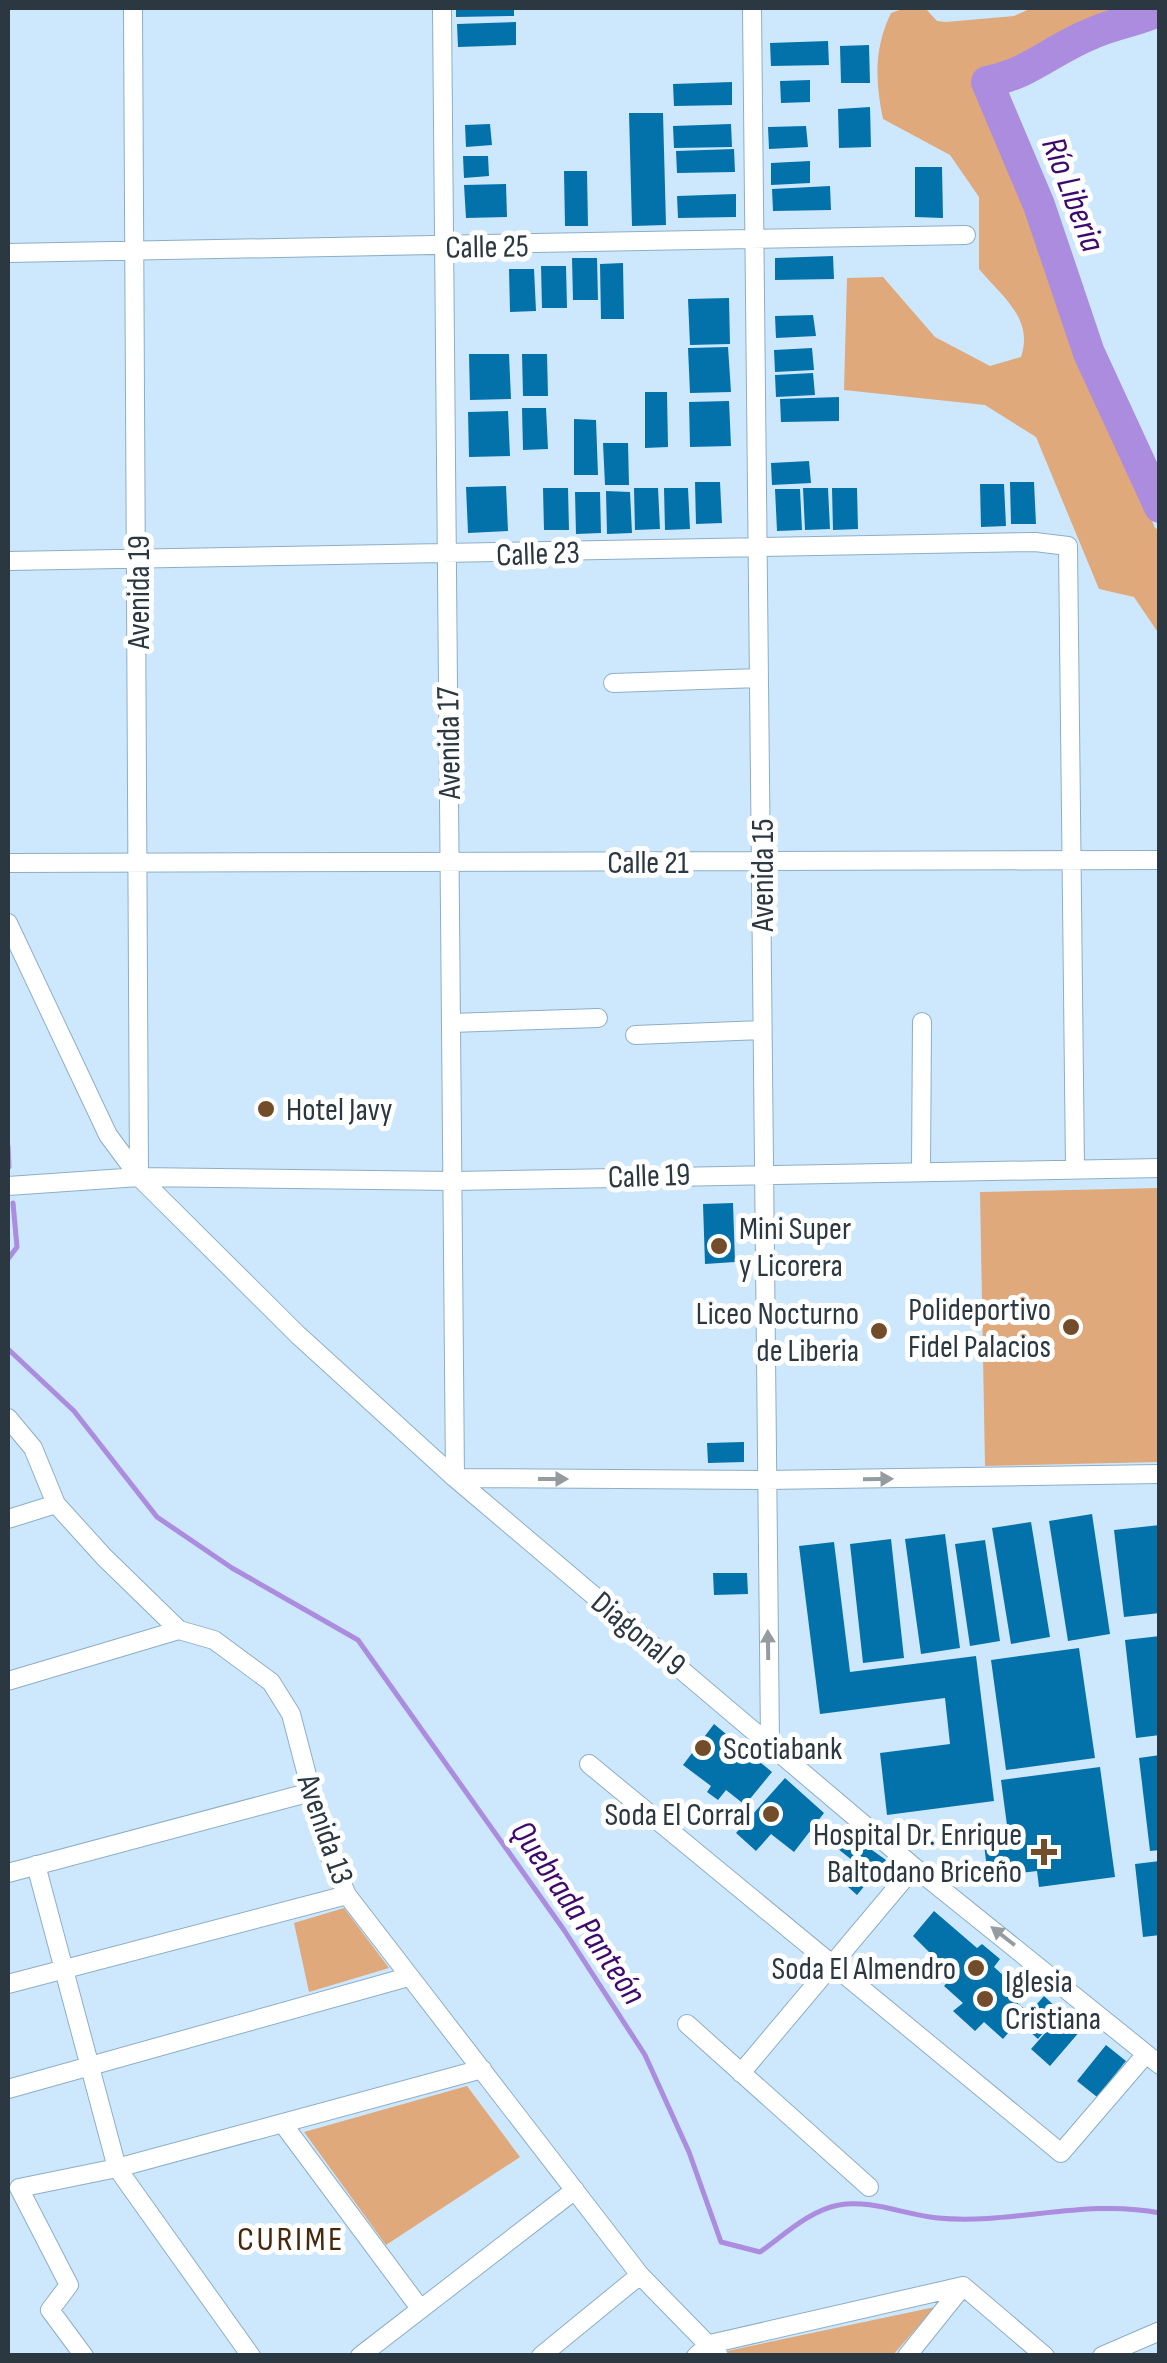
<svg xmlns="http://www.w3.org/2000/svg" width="1167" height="2363" font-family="'Sofia Sans Condensed',sans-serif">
  <rect width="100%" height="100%" fill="#cde8fd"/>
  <!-- green -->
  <path fill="#dfa97c" d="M905 8H925L937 21 946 22 1014 16 1032 8H1125L973 75 1155 528 1159 530V634L1134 597 1099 589 1036 437 985 405 844 390 847 278 883 277 935 337 990 366 1021 357C1034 318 1002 297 979 269V197L950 155 883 119C875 81 874 48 891 13Z
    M1159 1188V1462L985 1466 980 1192Z
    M344 1908 389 1968 309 1992 294 1923Z
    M467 2086 520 2157 386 2245 304 2132Z
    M935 2307 893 2355 730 2356 727 2351Z"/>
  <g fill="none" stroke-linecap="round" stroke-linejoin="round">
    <!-- stream -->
    <path stroke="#ab8cde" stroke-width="5" d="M8 1146 9 1167
      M8 1259 17 1247 13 1203
      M8 1349 74 1411 157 1517 232 1568 358 1640 564 1930 645 2055 689 2152 721 2242 760 2252C783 2236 810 2210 839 2205 869 2199 907 2215 938 2218 1012 2225 1086 2198 1160 2213"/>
    <!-- river -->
    <path stroke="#ab8cde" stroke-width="32" d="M1160 10C1137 21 1115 23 1093 33 1052 49 1034 72 987 82L1039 205 1089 353 1160 507"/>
  </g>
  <!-- building -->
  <path fill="#0372aa" d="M456 8H514V16L456 17Z
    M516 22V45L458 47 457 24Z
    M828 41 829 65 771 66 770 43Z
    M869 45 870 83H841L840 46Z
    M810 80V102L781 103 780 81Z
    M732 82V105L674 106 673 84Z
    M870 107 871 147 839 148 838 109Z
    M629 113H663L666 225 632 226Z
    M490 124 492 145 466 147 465 125Z
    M731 124 732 147 674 148 673 126Z
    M806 126 808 147 769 149 768 127Z
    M734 149 735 172 677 173 676 151Z
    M463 156H488L489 176 464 178Z
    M810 161V183L771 185V163Z
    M915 167H942L943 218 915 217Z
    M564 171H587L588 226H565Z
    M506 184 507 217 466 218 464 185Z
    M830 186 831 210 773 211 772 189Z
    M736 194V217L678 218 677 196Z
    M833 256 834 279 775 280V258Z
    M572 258H597L598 300H573Z
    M623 263 624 319H601L600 264Z
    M541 266H566L567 308H542Z
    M509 269H534L536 311 510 312Z
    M729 298 730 344 690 345 688 299Z
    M813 315 816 336 776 338 775 316Z
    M728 347 731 392 690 393 688 348Z
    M812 348 814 370 775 372 774 350Z
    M469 354H509L511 399 470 400Z
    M522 354H547L548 396H523Z
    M813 373 815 395 776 397 775 375Z
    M645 392H667L668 447 645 448Z
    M839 397V421L781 422 780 399Z
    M729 401 731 446 690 447 689 402Z
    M522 408H546L548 449 523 450Z
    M508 411 510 456 469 457 468 412Z
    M574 419 596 420 598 475H574Z
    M603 443H628L629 485H605Z
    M809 461 811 483 772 485 771 463Z
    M695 482H720L722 523 696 524Z
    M1010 482H1034L1036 524H1011Z
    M980 484H1004L1006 526 981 527Z
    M506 486 508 531 468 533 466 487Z
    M543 488H568L569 530H544Z
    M634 488H658L660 529 635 530Z
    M664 488H688L690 529 665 530Z
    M803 488H828L830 529 805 530Z
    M832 488H857L858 529 833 530Z
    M775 489H800L802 530 777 531Z
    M606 491 630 492 632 533 607 534Z
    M575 492H600L601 533 576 534Z
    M733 1203 735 1262 705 1264 703 1204Z
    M744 1442V1462L708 1463 707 1443Z
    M1092 1514 1110 1634 1068 1641 1049 1521Z
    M1031 1522 1050 1637 1011 1644 992 1528Z
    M1160 1525V1613L1124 1617 1114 1530Z
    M945 1534 960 1648 921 1654 905 1539Z
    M891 1539 904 1658 863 1663 850 1544Z
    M985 1540 1000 1641 970 1646 955 1544Z
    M834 1542 850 1672 976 1656 994 1801 887 1815 880 1753 950 1744 945 1698 820 1714 799 1546Z
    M713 1573H747L748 1594 714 1595Z
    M1160 1636V1735L1136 1738 1125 1640Z
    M1079 1648 1095 1758 1006 1770 991 1660Z
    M714 1724 772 1772 745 1805 726 1790 718 1800 707 1792 711 1786 683 1765Z
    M1160 1755V1850L1150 1851 1139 1758Z
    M1100 1767 1115 1877 1039 1887 1037 1871 988 1877 983 1836 1008 1833 1001 1780Z
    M785 1778 824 1813 794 1852 771 1834 756 1851 736 1833Z
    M844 1830 886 1860 857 1895 837 1877 852 1860 833 1845Z
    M1160 1861V1935L1143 1937 1135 1864Z
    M934 1911 977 1948 982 1944 1000 1959 994 1967 1015 1986 1008 1995 1027 2011 1003 2039 984 2022 975 2031 953 2011 963 2003 944 1986 953 1976 913 1936Z
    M1044 1996 1061 2012 1038 2039 1020 2023Z
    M1062 2014 1081 2030 1050 2066 1031 2049Z
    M1106 2045 1126 2061 1097 2097 1077 2081Z"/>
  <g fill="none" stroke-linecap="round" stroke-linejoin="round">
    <defs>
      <path id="minor" d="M133 8 139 1177
        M442 8 455 1478
        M752 8 770 1742
        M8 253 966 235
        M8 561 1035 542 1068 546 1075 1169
        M613 683 759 678
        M8 863 1160 860
        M8 923 108 1135 139 1177 298 1335 455 1478 914 1867 1160 2065
        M451 1023 598 1018
        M635 1035 762 1030
        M921 1170 922 1022
        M8 1186 139 1177 453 1181 1160 1168
        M8 1418 33 1448 56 1504 104 1557 179 1630 214 1640 271 1682 291 1714 326 1848 347 1895 640 2275 719 2356
        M455 1478 766 1480 1160 1474
        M8 1519 56 1504
        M8 1681 179 1630
        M589 1764 1061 2153 1146 2054
        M36 1865 117 2168 251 2356
        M8 1873 311 1792
        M8 1984 347 1895
        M687 2024 869 2187
        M741 2073 914 1867
        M8 2089 408 1977
        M283 2124 419 2307
        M963 2286 1045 2356
        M84 2356 50 2310 69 2285 19 2188 117 2168 482 2069
        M360 2356 575 2190
        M541 2356 640 2275
        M696 2356 710 2344 963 2286
        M907 2356 963 2286
        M1102 2356 1160 2331"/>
    </defs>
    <!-- minor casing -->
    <use href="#minor" stroke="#8daec6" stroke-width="20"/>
    <!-- minor -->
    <use href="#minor" stroke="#fff" stroke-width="18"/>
  </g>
  <!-- one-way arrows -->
  <defs><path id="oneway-solid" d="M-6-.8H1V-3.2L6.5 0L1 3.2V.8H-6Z" transform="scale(2.5)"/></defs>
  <g fill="#959ca0">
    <use href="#oneway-solid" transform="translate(553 1479)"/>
    <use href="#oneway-solid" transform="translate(878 1479) rotate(-1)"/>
    <use href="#oneway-solid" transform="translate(768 1645) rotate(-91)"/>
    <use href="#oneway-solid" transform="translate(1003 1936) rotate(-142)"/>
  </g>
  <!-- markers -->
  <g fill="#734c2a" stroke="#fff" stroke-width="4">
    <circle cx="266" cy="1109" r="10"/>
    <circle cx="719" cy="1246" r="10"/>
    <circle cx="1071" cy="1327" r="10"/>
    <circle cx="879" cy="1331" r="10"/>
    <circle cx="703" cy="1748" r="10"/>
    <circle cx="771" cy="1814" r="10"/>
    <path d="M1039 1837h10v10h10v10h-10v10h-10v-10h-10v-10h10z"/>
    <circle cx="976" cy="1968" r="10"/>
    <circle cx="985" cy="1999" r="10"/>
  </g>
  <g text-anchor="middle" stroke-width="10" stroke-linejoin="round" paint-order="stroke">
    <!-- street labels -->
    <g font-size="32" fill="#2b3842" stroke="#fff">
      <text transform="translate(487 246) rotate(-1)" y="11">Calle 25</text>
      <text transform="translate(538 553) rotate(-2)" y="11">Calle 23</text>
      <text transform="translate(138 592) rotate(-90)" y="11">Avenida 19</text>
      <text transform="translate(448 743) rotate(-91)" y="11">Avenida 17</text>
      <text x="648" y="873">Calle 21</text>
      <text transform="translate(762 875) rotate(-90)" y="11">Avenida 15</text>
      <text transform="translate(649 1175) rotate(-2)" y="11">Calle 19</text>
      <text transform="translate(639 1633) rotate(40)" y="11">Diagonal 9</text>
      <text transform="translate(326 1829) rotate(71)" y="11">Avenida 13</text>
    </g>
    <!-- poi labels -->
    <g font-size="32" fill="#2b3842" stroke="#fff" text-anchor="end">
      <text x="286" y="1120" text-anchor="start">Hotel Javy</text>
      <text x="739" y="1239" text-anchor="start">Mini Super<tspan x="739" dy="37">y Licorera</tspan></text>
      <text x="1051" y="1320">Polideportivo<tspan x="1051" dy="37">Fidel Palacios</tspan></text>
      <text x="859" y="1324">Liceo Nocturno<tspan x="859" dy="37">de Liberia</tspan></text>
      <text x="723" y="1759" text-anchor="start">Scotiabank</text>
      <text x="751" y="1825">Soda El Corral</text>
      <text x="1022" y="1845">Hospital Dr. Enrique<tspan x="1022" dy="37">Baltodano Briceño</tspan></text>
      <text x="956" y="1979">Soda El Almendro</text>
      <text x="1005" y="1992" text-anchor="start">Iglesia<tspan x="1005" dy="37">Cristiana</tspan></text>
    </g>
    <!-- water labels -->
    <g font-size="35" font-style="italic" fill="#3e096e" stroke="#fff">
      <text transform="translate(1074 194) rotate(69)" y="12">Río Liberia</text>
      <text transform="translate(579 1912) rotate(56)" y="12">Quebrada Panteón</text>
    </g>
    <!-- neighbourhood labels -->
    <g font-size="35" letter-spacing="2.5" fill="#46290d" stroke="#fff">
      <text x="291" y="2250">CURIME</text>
    </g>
  </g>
  <!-- border -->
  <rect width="1167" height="2363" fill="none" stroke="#2b3842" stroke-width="20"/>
</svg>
